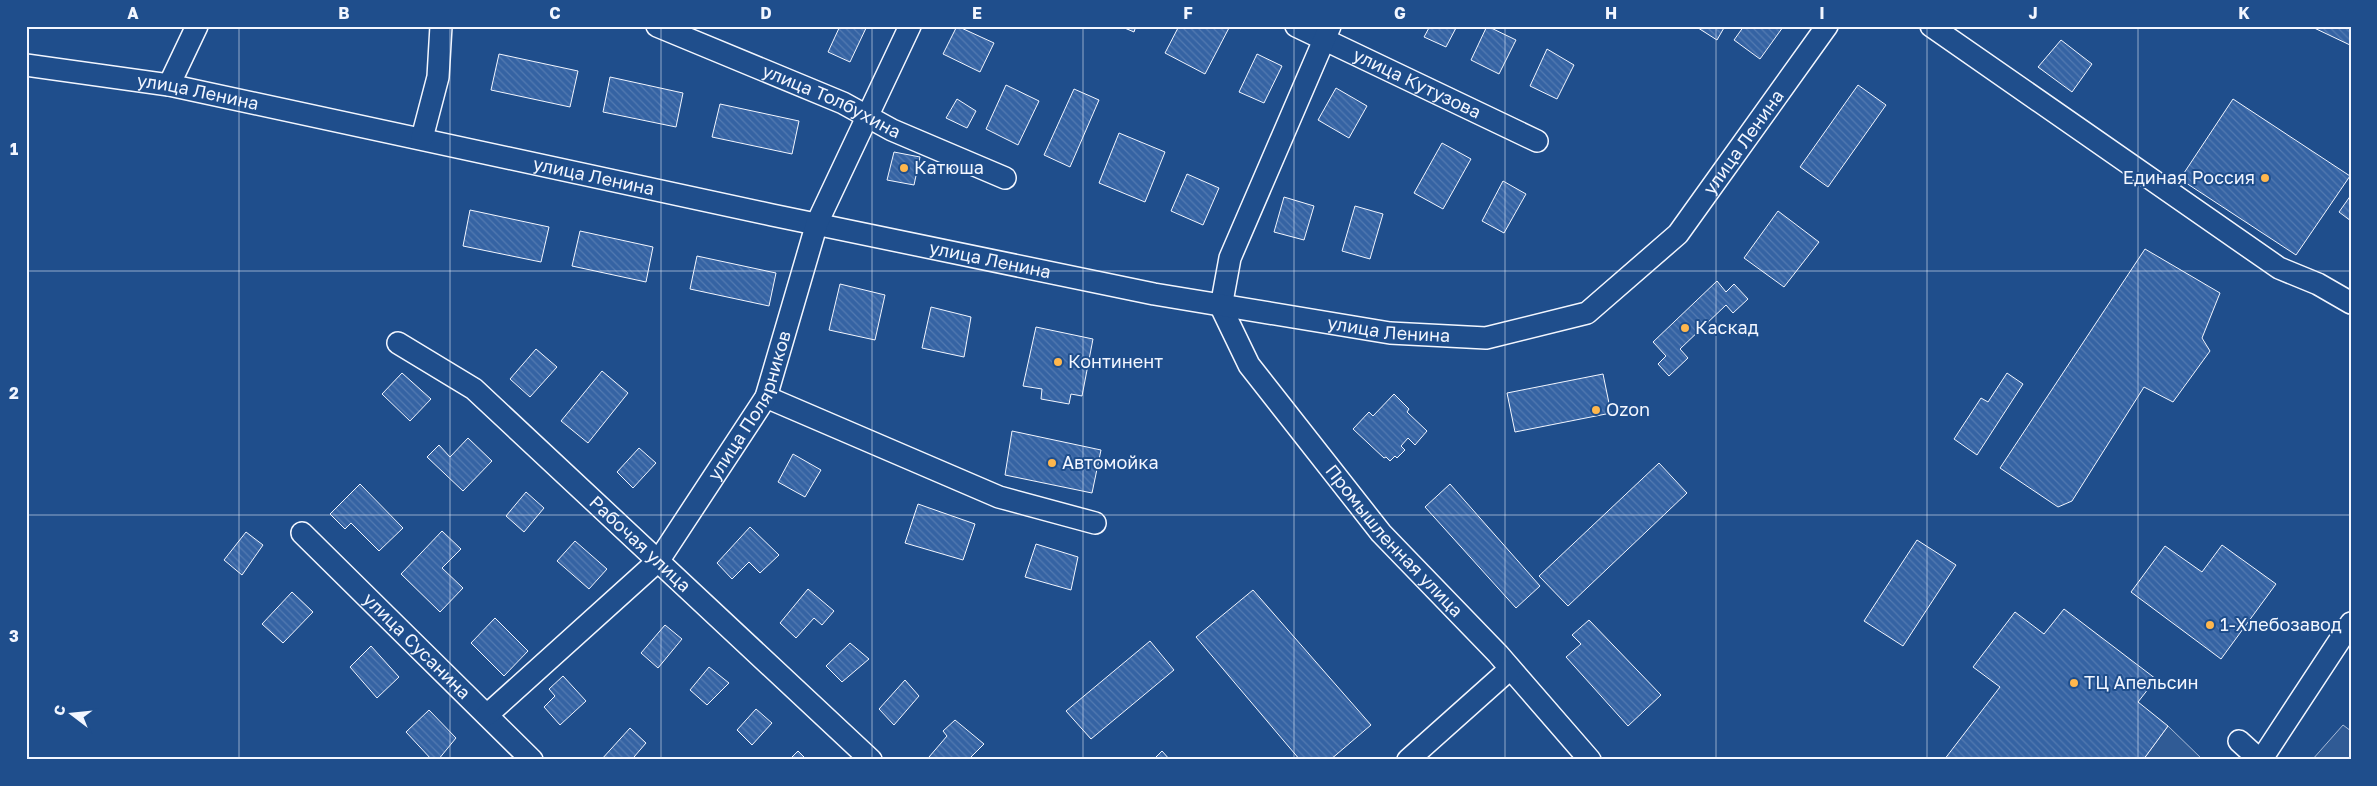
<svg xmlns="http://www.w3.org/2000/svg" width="2377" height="786" font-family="'Golos Text',sans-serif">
  <defs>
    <pattern id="building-back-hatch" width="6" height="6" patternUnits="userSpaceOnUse" patternTransform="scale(1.25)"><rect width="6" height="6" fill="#3563a3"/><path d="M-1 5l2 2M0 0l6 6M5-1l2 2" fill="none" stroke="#537ab1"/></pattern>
  </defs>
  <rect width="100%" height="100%" fill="#1f4e8c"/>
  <!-- built -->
  <path fill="#305b95" stroke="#a8bbd7" d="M2343 725 2351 731V760H2312Z
    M2168 726 2203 760H2143Z"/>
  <!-- building -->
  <path fill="url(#building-back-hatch)" stroke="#f2f6ff" d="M840 26H867L850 62 828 52Z
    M957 26 994 43 980 72 943 54Z
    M1120 26H1136L1134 32Z
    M1179 26H1230L1205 74 1165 53Z
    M1430 26H1457L1446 47 1424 37Z
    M1487 26 1516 40 1499 74 1471 60Z
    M1695 26H1725L1717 40Z
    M1744 26H1783V27L1760 59 1734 40Z
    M2310 26H2351V43L2350 45Z
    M2061 40 2092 64 2072 92 2038 67Z
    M1547 49 1574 65 1557 99 1530 86Z
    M499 54 578 71 570 107 491 90Z
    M1257 54 1282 66 1264 103 1239 92Z
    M610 77 683 93 676 127 603 112Z
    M1006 85 1039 101 1018 145 986 129Z
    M1858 85 1886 105 1828 187 1800 167Z
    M1336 88 1367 106 1349 138 1318 120Z
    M1074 89 1099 100 1070 167 1044 155Z
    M957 99 976 111 967 128 946 118Z
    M2233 99 2350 176 2296 255 2180 179Z
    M720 104 799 121 792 154 712 137Z
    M1119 133 1165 152 1145 202 1099 183Z
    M1442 143 1471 159 1443 209 1414 193Z
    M894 152 920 157 914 185 887 180Z
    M1187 174 1219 188 1203 225 1171 211Z
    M1503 181 1526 194 1504 233 1482 221Z
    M2351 195V221L2339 212Z
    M1284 197 1314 206 1304 240 1274 232Z
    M1355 206 1383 214 1370 259 1342 251Z
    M470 210 549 227 541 262 463 246Z
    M1778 211 1819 242 1784 287 1744 258Z
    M580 231 653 247 646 282 572 266Z
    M2145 249 2220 293 2202 338 2210 351 2173 402 2144 387 2072 501 2058 507 2000 468Z
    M697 256 776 273 769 306 690 289Z
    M1717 281 1726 292 1734 284 1748 299 1733 313 1726 305 1680 349 1688 358 1669 376 1658 364 1666 356 1653 342Z
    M840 284 885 295 875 340 829 330Z
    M931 307 971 317 964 357 922 348Z
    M1036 327 1093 339 1082 396 1071 394 1069 404 1041 399 1042 389 1023 386Z
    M536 349 557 367 530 397 510 379Z
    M602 371 628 393 588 443 561 421Z
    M402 373 431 399 410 421 382 394Z
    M2007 373 2023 384 1977 455 1954 439 1981 398 1988 402Z
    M1603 374 1611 413 1515 432 1507 393Z
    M1394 394 1409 409 1407 412 1427 431 1415 445 1408 438 1401 446 1405 450 1397 458 1395 456 1390 461 1386 457 1384 458 1353 429 1369 412 1373 416Z
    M1012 431 1101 450 1092 493 1005 475Z
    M468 438 492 461 463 491 427 457 439 445 450 457Z
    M639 448 656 463 633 488 617 472Z
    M793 454 821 470 805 497 778 482Z
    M1659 463 1687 493 1568 606 1539 576Z
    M360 484 403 528 379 551 351 523 345 529 330 514Z
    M1450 484 1540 586 1516 608 1425 507Z
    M526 492 544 508 524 532 506 516Z
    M918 504 975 524 963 560 905 543Z
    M750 527 779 555 760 573 749 562 732 579 717 563Z
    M442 531 461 549 442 568 463 588 440 612 401 574Z
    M246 532 263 545 242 575 224 560Z
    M1917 540 1956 565 1903 646 1864 621Z
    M575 541 607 569 589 589 557 561Z
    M1036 544 1078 557 1071 590 1025 577Z
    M2222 545 2276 584 2221 659 2131 592 2165 546 2202 572Z
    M808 589 834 611 822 625 814 618 796 638 780 623Z
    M1253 590 1371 725 1330 760H1300L1196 637Z
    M292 592 313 612 283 643 262 624Z
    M2064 609 2156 679 2138 702 2168 726 2143 760H1944L2000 687 1973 667 2015 612 2044 634Z
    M495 618 528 651 504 676 471 643Z
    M1589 620 1661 695 1628 726 1566 657 1581 644 1572 635Z
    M665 625 682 639 658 668 641 653Z
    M1150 641 1174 670 1091 739 1066 711Z
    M850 643 869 659 842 682 826 666Z
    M371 646 399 677 377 698 350 667Z
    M709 667 729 683 707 705 690 690Z
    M563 676 586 701 560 725 544 707 555 696 549 689Z
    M905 680 919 696 894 725 879 709Z
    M756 709 772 723 752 745 737 730Z
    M429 710 456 738 438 760H432L406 732Z
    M955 720 984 744 968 760H931L929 757 947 736 943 731Z
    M630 728 646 743 634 757 637 760H601Z
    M798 751 807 760H789Z
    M1162 751 1170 760H1153Z"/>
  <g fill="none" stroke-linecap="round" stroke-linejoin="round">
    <defs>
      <g id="minor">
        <path id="s1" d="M657 26 843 103 892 130 1005 178"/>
        <path id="s2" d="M1296 26 1537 141"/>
        <path id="s3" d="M1330 26 1230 258 1221 307 1249 365 1381 533 1498 654 1590 760"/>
        <path d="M1931 26 2279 268 2318 284 2351 303"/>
        <path id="s4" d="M26 65 169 85 772 215 1154 294 1390 333 1486 338 1587 313 1678 234 1827 26"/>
        <path d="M169 85 197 26"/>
        <path d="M422 138 438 77 441 26"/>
        <path id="s5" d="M398 343 474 389 871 760"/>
        <path d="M766 397 999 497 1095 523"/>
        <path id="s6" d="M302 533 532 760"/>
        <path id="s7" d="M487 715 659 560 766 397 817 223 910 26"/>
        <path d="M2239 741 2260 760"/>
        <path d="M1408 760 1510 669"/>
        <path d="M2261 760 2351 623"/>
      </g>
    </defs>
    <!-- minor casing -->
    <use href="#minor" stroke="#f2f6ff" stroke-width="24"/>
    <!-- minor -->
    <use href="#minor" stroke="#1f4e8c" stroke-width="21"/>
  </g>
  <!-- grid -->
  <path fill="none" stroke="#f2f6ff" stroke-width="1" stroke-opacity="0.55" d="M239 26V760M450 26V760M661 26V760M872 26V760M1083 26V760M1294 26V760M1505 26V760M1716 26V760M1927 26V760M2138 26V760M26 271H2351M26 515H2351"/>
  <!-- markers -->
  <g fill="#ffb74d" stroke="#1f4e8c" stroke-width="2">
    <circle cx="904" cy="168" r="5"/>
    <circle cx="2265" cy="178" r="5"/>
    <circle cx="1685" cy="328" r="5"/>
    <circle cx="1058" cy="362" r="5"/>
    <circle cx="1596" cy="410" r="5"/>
    <circle cx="1052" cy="463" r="5"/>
    <circle cx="2210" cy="625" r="5"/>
    <circle cx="2074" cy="683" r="5"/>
  </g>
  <g text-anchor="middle" stroke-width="4" stroke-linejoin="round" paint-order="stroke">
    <!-- street labels -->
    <g font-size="18" fill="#f2f6ff" stroke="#1f4e8c">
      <text dy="6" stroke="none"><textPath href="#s2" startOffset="134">улица Кутузова</textPath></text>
      <text dy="6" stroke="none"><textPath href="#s4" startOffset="174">улица Ленина</textPath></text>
      <text dy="6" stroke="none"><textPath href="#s1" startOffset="190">улица Толбухина</textPath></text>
      <text dy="6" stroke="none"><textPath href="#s4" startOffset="1824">улица Ленина</textPath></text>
      <text dy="6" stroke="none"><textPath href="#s4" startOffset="579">улица Ленина</textPath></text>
      <text dy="6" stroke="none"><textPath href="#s4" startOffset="984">улица Ленина</textPath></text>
      <text dy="6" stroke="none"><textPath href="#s4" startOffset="1389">улица Ленина</textPath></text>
      <text dy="6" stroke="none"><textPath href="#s7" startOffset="412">улица Полярников</textPath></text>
      <text dy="6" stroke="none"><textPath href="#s3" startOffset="595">Промышленная улица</textPath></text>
      <text dy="6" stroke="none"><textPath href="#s5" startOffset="316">Рабочая улица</textPath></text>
      <text dy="6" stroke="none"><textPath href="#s6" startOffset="161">улица Сусанина</textPath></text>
    </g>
    <!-- poi labels -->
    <g font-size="18" fill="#f2f6ff" stroke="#1f4e8c" text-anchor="start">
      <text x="914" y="174">Катюша</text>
      <text x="2255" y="184" text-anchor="end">Единая Россия</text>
      <text x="1695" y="334">Каскад</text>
      <text x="1068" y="368">Континент</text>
      <text x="1606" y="416">Ozon</text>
      <text x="1062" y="469">Автомойка</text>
      <text x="2220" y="631">1-Хлебозавод</text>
      <text x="2084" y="689">ТЦ Апельсин</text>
    </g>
  </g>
  <!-- border -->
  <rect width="2377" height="786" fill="none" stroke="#1f4e8c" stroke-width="55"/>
  <!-- north arrow -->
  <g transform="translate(72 714) rotate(286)" stroke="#1f4e8c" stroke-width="4" paint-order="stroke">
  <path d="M0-4L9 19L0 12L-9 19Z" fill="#f2f6ff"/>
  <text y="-8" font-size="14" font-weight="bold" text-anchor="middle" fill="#f2f6ff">С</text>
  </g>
  <rect x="28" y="28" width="2322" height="730" fill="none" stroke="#f2f6ff" stroke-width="2"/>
  <g font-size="16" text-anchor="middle" font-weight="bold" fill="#f2f6ff">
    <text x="133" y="19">A</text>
    <text x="344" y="19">B</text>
    <text x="555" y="19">C</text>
    <text x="766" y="19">D</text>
    <text x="977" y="19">E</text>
    <text x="1188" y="19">F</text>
    <text x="1400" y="19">G</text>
    <text x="1611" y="19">H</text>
    <text x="1822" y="19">I</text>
    <text x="2033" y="19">J</text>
    <text x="2244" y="19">K</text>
    <text x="14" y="155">1</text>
    <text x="14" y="399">2</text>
    <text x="14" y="642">3</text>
  </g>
</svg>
